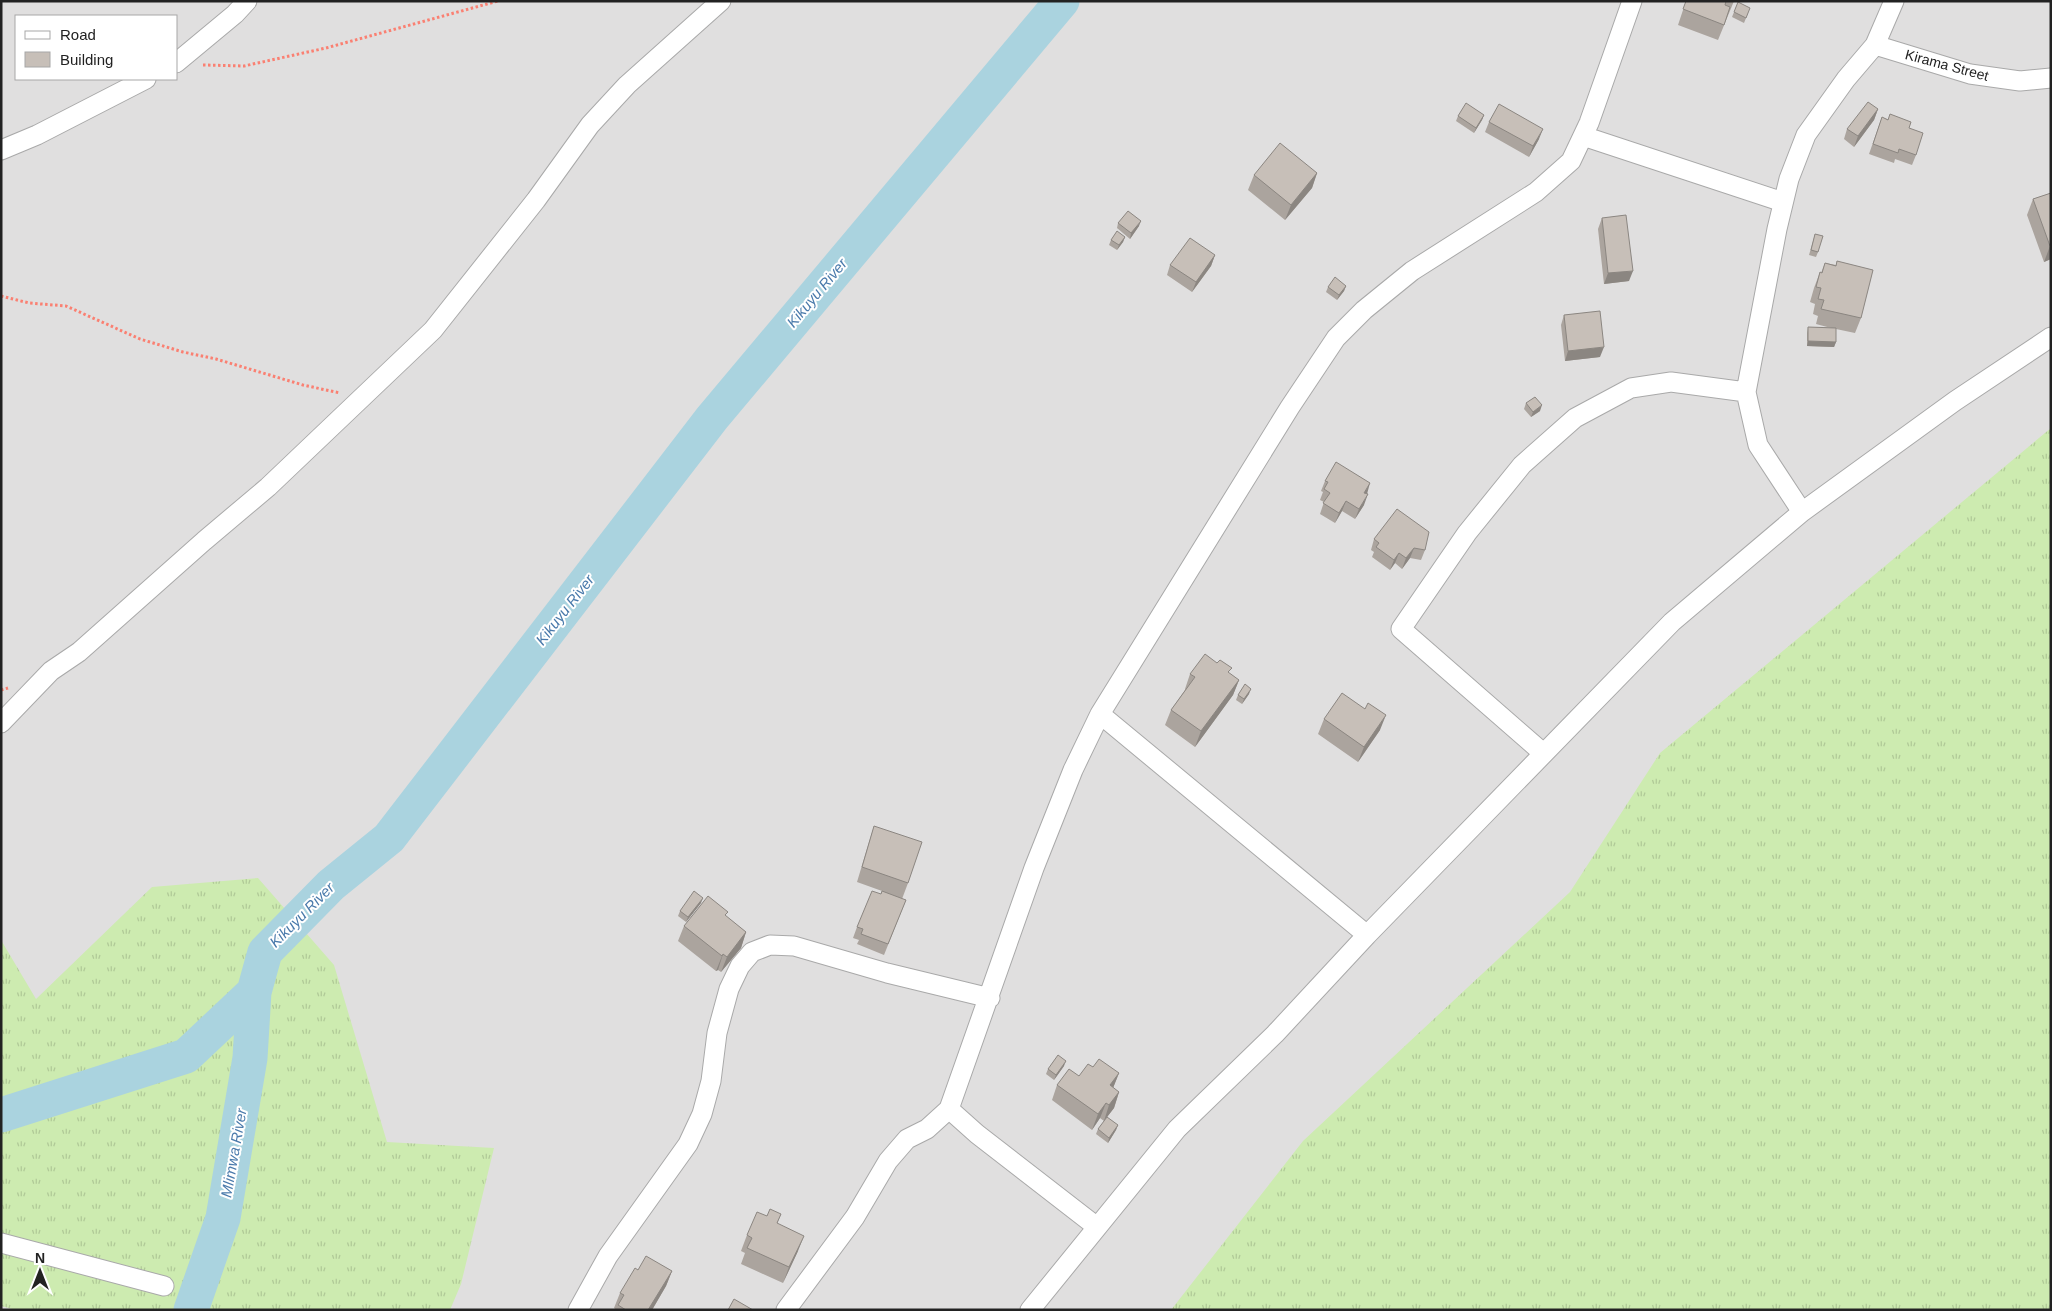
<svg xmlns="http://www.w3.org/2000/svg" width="2052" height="1311" font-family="Helvetica,sans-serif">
  <defs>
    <pattern id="grass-tufts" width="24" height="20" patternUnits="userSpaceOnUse" patternTransform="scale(1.25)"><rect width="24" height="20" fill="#cdebb0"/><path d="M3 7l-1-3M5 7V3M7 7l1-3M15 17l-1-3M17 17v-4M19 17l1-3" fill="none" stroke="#b0c997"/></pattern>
  </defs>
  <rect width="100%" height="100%" fill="#f2efe9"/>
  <!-- residential -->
  <path fill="#e0dfdf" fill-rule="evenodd" d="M1 1H2051V1310H1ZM16 16H176V79H16Z"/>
  <!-- grass -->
  <path fill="url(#grass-tufts)" d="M2051 428V1310H1171L1303 1141 1570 892 1660 753Z
    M258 878 334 965 387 1142 494 1148 461 1284 450 1310H16L1 1306V940L36 999 152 887Z"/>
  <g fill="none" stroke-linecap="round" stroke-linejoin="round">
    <!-- river -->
    <path stroke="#aad3df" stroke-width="35" d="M1 1115 186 1056 254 992 265 952 331 885 389 838 712 418 1062 1
      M191 1310 223 1218 250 1058 254 992"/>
    <defs>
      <path id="minor" d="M1875 45 1970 74 2020 81 2051 78
        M176 63 235 14 247 1
        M1583 136 1783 202
        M1 150 37 135 146 79
        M1802 512 1758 445 1746 392 1777 229 1789 179 1806 135 1846 79 1875 45 1894 1
        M1100 714 1367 935
        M1 723 51 671 79 652 204 541 268 487 433 330 536 200 590 125 627 85 721 1
        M1543 753 1401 629 1467 533 1522 465 1575 418 1631 388 1671 382 1746 392
        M949 1109 977 1134 1097 1227
        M1 1243 164 1286
        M578 1310 608 1256 688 1144 702 1114 711 1081 717 1033 729 989 740 966 752 952 770 945 794 946 887 973 990 998
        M786 1310 855 1217 888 1161 907 1139 927 1129 949 1109 1034 868 1073 770 1100 714 1290 407 1336 338 1364 310 1412 271 1536 192 1571 161 1589 123 1632 1
        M1030 1310 1177 1129 1275 1034 1367 935 1672 622 1802 512 1955 401 2051 337"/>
    </defs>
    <!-- minor casing -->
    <use href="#minor" stroke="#a9a9a9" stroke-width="21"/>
    <!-- path -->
    <path stroke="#fa8072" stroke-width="3" stroke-dasharray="2.5 2.5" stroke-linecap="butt" d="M203 65 244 66 326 48 498 1
      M1 296 29 303 66 306 140 339 183 352 216 359 303 385 340 393
      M1 690 8 688"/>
    <!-- minor -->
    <use href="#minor" stroke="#fff" stroke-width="19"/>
  </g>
  <!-- wall -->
  <path fill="#aba49e" d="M1686 1H1734L1718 40 1678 25Z
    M1734 12 1748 13 1744 23 1732 17Z
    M1878 109 1874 120 1854 147 1844 139 1847 129Z
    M1484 115 1482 120 1474 133 1456 121 1458 116Z
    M1882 117 1909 128 1916 155 1912 165 1895 159 1894 163 1869 154Z
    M1489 122 1539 139 1529 157 1485 132Z
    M1317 173 1312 188 1285 220 1248 190 1254 175Z
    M2051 193V259L2044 262 2027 215 2033 199Z
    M1602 218 1629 281 1604 284 1598 229Z
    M1118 223 1139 226 1130 239 1117 228Z
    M1815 234 1818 252 1816 257 1809 255Z
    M1125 237 1123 242 1117 250 1109 245 1111 240Z
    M1215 255 1211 266 1192 292 1167 275 1170 265Z
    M1837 261 1861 318 1855 333 1836 329V342L1834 347 1807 346V333L1808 327 1831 328 1816 324 1818 316 1813 314 1815 304 1810 302 1814 288 1820 272 1821 273 1825 263 1836 265Z
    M1346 286 1344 291 1337 300 1326 292 1328 287Z
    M1564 315 1600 357 1565 361 1561 325Z
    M1526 403 1540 411 1531 417 1524 409Z
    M1325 481 1364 505 1355 519 1342 511 1335 523 1320 514 1324 502 1320 500 1323 492 1321 491Z
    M1374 539 1425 550 1421 560 1410 558 1402 569 1395 563 1390 570 1372 557 1374 552 1371 550Z
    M1190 674 1239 680 1233 695 1195 747 1165 725 1171 710 1185 690V689Z
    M1249 694 1242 704 1236 700 1238 695Z
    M1365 709 1380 730 1358 762 1318 734 1324 719Z
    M874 826 908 883 902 899 906 900 884 955 857 944 859 940 853 938 857 927 881 894 882 891 857 882 869 842Z
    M701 903 686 922 678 916 680 911Z
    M726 917 746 932 741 948 721 972 718 970 716 971 678 941 684 926Z
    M1064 1066 1054 1080 1046 1074 1048 1069Z
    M1093 1067 1119 1073 1113 1088 1119 1092 1114 1108 1104 1121 1100 1118 1092 1130 1052 1100 1057 1085 1079 1076Z
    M1118 1125 1116 1130 1108 1143 1096 1134 1098 1129Z
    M781 1214 777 1224 798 1251 783 1283 741 1264 745 1253 741 1251 747 1235 767 1216Z
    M638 1270 672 1271 666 1286 652 1310H616L614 1308 620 1293Z"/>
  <!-- shaded-wall -->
  <path fill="#8b8681" d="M1878 109 1874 120 1854 147 1858 136Z
    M1484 115 1482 120 1474 133 1476 128Z
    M1543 129 1539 139 1529 157 1533 146Z
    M1317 173 1312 188 1285 220 1291 205Z
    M1141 221 1139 226 1130 239 1131 233Z
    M1125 237 1123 242 1117 250 1119 245Z
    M2050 246H2051V259L2044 262Z
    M1215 255 1211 266 1192 292 1196 282Z
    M1633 271 1629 281 1604 284 1608 273Z
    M1346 286 1344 291 1337 300 1339 295Z
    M1808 341 1836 342 1834 347 1807 346Z
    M1604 347 1600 357 1565 361 1568 351Z
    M1542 405 1540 411 1531 417 1533 412Z
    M1370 483 1367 494 1364 493Z
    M1368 494 1364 505 1355 519 1359 509Z
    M1346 501 1342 511 1335 523 1339 513Z
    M1414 548 1410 558 1402 569 1406 558Z
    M1399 553 1395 563 1390 570 1394 560Z
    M1239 680 1233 695 1195 747 1201 731Z
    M1251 689 1249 694 1242 704 1244 699Z
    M1386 715 1380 730 1358 762 1364 747Z
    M703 898 701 903 686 922 688 917Z
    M746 932 741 948 721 972 727 957Z
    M723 954 718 970 716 971 722 956Z
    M1066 1061 1064 1066 1054 1080 1056 1075Z
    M1119 1073 1113 1088 1110 1085Z
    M1119 1092 1114 1108 1104 1121 1109 1105Z
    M1106 1103 1100 1118 1092 1130 1098 1114Z
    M1118 1125 1116 1130 1108 1143 1109 1138Z
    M804 1236 798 1251 783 1283 789 1267Z
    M672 1271 666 1286 652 1310H648Z"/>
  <!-- building -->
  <path fill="#c7bfb8" stroke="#8b8681" d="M1686 1H1726L1725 5 1730 7 1724 25 1683 9Z
    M1738 2 1750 8 1746 18 1734 12Z
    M1868 102 1878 109 1858 136 1847 129Z
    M1466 103 1484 115 1476 128 1458 116Z
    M1499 104 1543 129 1533 146 1489 122Z
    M1890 114 1911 122 1909 128 1923 133 1916 155 1899 149 1898 153 1873 144 1882 117 1888 120Z
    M1280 143 1317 173 1291 205 1254 175Z
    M2051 193V246H2050L2033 199Z
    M1128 211 1141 221 1131 233 1118 223Z
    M1626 215 1633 271 1608 273 1602 218Z
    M1117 231 1125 237 1119 245 1111 240Z
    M1815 234 1823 236 1818 252 1811 250Z
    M1190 238 1215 255 1196 282 1170 265Z
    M1837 261 1873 270 1861 318 1821 309 1824 300 1818 299 1821 288 1816 287 1820 272 1822 273 1825 263 1836 266Z
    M1335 277 1346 286 1339 295 1328 287Z
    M1600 311 1604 347 1568 351 1564 315Z
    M1808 327 1836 328V342L1808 341Z
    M1535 397 1542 405 1533 412 1526 403Z
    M1336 462 1370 483 1364 493 1368 494 1359 509 1346 501 1339 513 1323 503 1330 493 1324 489 1328 482 1325 481Z
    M1397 509 1429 532 1425 550 1414 548 1406 558 1399 553 1394 560 1376 547 1379 543 1374 539Z
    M1205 654 1217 663 1220 660 1232 668 1228 672 1239 680 1201 731 1171 710 1195 677 1190 674Z
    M1245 684 1251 689 1244 699 1238 695Z
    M1342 693 1365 709 1368 703 1386 715 1364 747 1324 719Z
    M874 826 922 842 908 883 862 867Z
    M694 891 703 898 688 917 680 911Z
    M872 891 881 894 882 891 906 900 888 944 861 934 863 929 857 927Z
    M708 896 728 912 725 915 746 932 727 957 723 954 722 956 684 926Z
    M1058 1055 1066 1061 1056 1075 1048 1069Z
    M1099 1059 1119 1073 1110 1085 1119 1092 1109 1105 1106 1103 1098 1114 1057 1085 1069 1069 1079 1076 1088 1064 1093 1067Z
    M1107 1117 1118 1125 1109 1138 1098 1129Z
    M770 1209 781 1214 777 1223 804 1236 789 1267 747 1248 752 1238 747 1235 757 1212 767 1216Z
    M646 1256 672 1271 648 1310H626L618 1305 624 1295 620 1293 635 1268 638 1270Z
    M734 1299 753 1310H728Z"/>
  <g text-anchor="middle" stroke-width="4" stroke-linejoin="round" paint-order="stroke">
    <!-- street labels -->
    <g font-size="14" fill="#222" stroke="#fff">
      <text transform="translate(1947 65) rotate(15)" y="5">Kirama Street</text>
    </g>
    <!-- water labels -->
    <g font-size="15" font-style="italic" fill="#4a7aab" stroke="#fff">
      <text transform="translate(817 293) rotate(-50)" y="5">Kikuyu River</text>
      <text transform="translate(565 610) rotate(-52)" y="5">Kikuyu River</text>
      <text transform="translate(302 915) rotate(-45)" y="5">Kikuyu River</text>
      <text transform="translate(234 1153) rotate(-80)" y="5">Mlimwa River</text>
    </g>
  </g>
  <!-- border -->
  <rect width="2052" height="1311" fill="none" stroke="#222222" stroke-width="5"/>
  <!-- legend -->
  <rect x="15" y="15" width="162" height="65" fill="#ffffff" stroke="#a7a7a7"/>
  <rect x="25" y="31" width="25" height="8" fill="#ffffff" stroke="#a7a7a7"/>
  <text x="60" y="40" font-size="15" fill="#222222">Road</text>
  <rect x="25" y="52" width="25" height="15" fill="#c7bfb8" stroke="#a7a7a7"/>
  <text x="60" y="65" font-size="15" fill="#222222">Building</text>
  <!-- north arrow -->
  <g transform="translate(40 1271)" stroke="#ffffff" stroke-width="4" paint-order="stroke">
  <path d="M0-4L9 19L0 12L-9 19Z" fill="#222222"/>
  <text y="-8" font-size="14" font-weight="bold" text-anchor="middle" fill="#222222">N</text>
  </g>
</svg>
